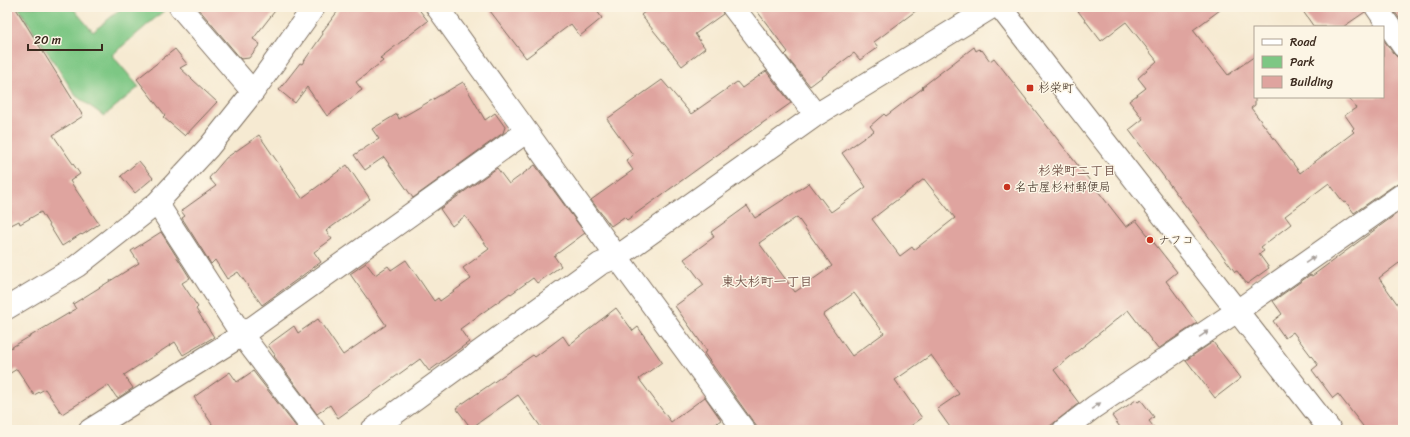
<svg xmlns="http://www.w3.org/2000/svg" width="1410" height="437" font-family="Sriracha,'Klee One',sans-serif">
  <rect width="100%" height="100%" fill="#fcf5e5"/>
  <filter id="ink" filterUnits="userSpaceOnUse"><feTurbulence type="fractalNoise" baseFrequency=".025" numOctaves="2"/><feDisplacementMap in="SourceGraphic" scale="8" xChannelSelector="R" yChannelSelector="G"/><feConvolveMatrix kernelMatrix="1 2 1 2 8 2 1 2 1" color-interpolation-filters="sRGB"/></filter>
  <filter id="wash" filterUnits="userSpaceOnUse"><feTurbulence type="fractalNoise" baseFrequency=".012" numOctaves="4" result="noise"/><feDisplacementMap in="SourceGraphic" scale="16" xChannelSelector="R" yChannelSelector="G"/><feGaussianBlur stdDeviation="0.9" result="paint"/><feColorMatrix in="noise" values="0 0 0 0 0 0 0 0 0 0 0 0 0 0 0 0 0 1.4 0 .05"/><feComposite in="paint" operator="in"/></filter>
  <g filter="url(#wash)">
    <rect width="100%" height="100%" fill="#f6ead2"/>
    <!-- green -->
    <path fill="#7dc784" stroke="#5c7851" d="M18 7H72L93 32 123 7H165L166 9 112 55 139 87 104 116 76 96Z"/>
    <g id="blocks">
      <!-- building -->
      <path fill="#dfa49f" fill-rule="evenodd" d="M7 7H15L83 116 53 135 80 174 70 181 99 224 82 235 81 234 62 246 41 212 20 224 19 221 7 227Z
        M197 7H278L253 39 260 44 249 58 241 59Z
        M341 7H417L428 21 380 58 383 61 356 82 362 90 327 116 307 87 295 103 279 90 300 63 302 64 323 34 322 32Z
        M487 7H594L602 18 580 36 571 24 526 58Z
        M651 7H721L723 14 695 34 705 48 682 66 641 15Z
        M754 7H921L874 42 878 47 860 60 854 53 810 86 785 55 788 52Z
        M1075 7H1224L1193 30 1228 75 1255 56V105L1251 108 1300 173 1354 132 1352 130 1354 128 1345 115 1356 108 1348 97H1383V39L1393 53 1397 57 1403 58V182L1396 184 1354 213 1346 202 1344 203 1329 183 1285 216 1291 224 1261 247 1264 251 1259 254 1269 268 1247 284 1237 271 1235 272 1129 130 1143 119 1129 101 1146 88 1138 78 1157 61 1126 22 1101 41Z
        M1300 7H1364L1365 12 1343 27H1314Z
        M1396 7H1403V24L1393 9Z
        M974 47 976 51 979 49 981 51 982 50 990 61 994 58 1126 227 1136 220 1177 272 1166 281 1197 323 1158 349 1128 310 1054 370 1079 403 1045 430H952L937 409 959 394 931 355 895 380 922 418 905 430H759L704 353 707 351 675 306 704 285 684 259 714 237 711 232 747 206 755 218 809 183 831 212 866 187 842 153 874 131 870 126 884 114 886 116 923 88 922 87ZM924 179 955 218 914 250 912 247 900 256 872 219ZM797 217 832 266 795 292 759 243ZM854 293 884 333 852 356 823 315Z
        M175 49 187 64 180 68 217 102 185 136 163 117 165 115 137 79Z
        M766 71 791 103 717 155 627 220 624 217 611 226 591 200 633 170 626 160 633 155 607 119 662 80 691 114 737 82 742 88Z
        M463 82 485 120 495 113 505 127 503 133 413 198 384 157 365 170 354 155 379 139 372 129 397 114 399 119Z
        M259 135 302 198 347 165 370 199 326 231 332 239 314 252 321 262 262 305 238 272 227 279 215 260 211 264 182 218 185 216 181 211 216 186 209 178 226 158Z
        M139 161 153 178 135 193 121 176Z
        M535 165 585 233 554 256 561 266 537 283 533 278 511 294 510 293 460 329 469 342 429 371 420 359 338 418 330 405 317 414 274 356 275 355 268 345 294 326 298 333 318 319 343 355 386 325 350 274 366 263 375 275 388 266 391 270 406 260 434 301 438 298 440 301 471 279 463 268 489 249 465 216 452 226 440 209 497 168 509 184Z
        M1403 209V260L1379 278 1403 312V430H1366L1338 394 1333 398 1312 370 1318 365 1293 332 1285 338 1273 321 1282 314 1273 301 1310 275 1312 276Z
        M161 232 190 278 182 283 198 307 196 309 214 337 183 355 175 342 124 375 133 388 118 398H117L108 385 62 414 45 389 34 395 17 369 7 375V350L76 309 73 304 139 263 131 251Z
        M616 308 633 331 638 327 662 362 639 379 671 422 705 397 721 420 707 430H543L518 395 471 428 456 408 533 355 535 357 563 336 569 345Z
        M1213 342 1241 378 1215 398 1186 360Z
        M253 371 297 428 293 430H216L194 397 230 372 237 382Z
        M1136 400 1138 402 1141 400 1154 417 1149 421 1156 430H1122L1112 416Z"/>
    </g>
  </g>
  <g filter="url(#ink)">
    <use href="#blocks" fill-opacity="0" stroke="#7c6d5d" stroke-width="1"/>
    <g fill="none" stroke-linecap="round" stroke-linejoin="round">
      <defs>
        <path id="minor" d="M180 7 253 92
          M437 7 617 257 744 430
          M733 7 816 115
          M1000 7 1330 430
          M1376 7 1403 46
          M157 203 242 335 314 430
          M7 308 77 266 157 203 209 147 253 92 314 7
          M90 430 242 335 526 132
          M372 430 600 264 617 257 816 115 992 7
          M1064 430 1094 407 1237 311 1403 194"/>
      </defs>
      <!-- minor casing -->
      <use href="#minor" stroke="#7c6d5d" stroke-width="24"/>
      <!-- minor -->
      <use href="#minor" stroke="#fff" stroke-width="22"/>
    </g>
    <!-- one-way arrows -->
    <defs><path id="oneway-solid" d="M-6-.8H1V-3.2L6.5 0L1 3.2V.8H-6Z"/></defs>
    <g fill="#a79f9a">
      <use href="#oneway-solid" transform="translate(1310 260) rotate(-35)"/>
      <use href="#oneway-solid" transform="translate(1204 334) rotate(-34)"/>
      <use href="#oneway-solid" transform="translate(1096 406) rotate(-35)"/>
    </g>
  </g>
  <!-- markers -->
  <g fill="#c8321e" stroke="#fcf5e5" stroke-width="1.5">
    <rect x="1026" y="84" width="8" height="8" rx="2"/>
    <circle cx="1007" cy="187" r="4"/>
    <circle cx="1150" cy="240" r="4"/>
  </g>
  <g text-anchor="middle" stroke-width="3" stroke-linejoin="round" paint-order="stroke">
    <!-- poi labels -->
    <g font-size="12" fill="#3b2a1e" stroke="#fcf5e5" text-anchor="start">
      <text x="1038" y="92">杉栄町</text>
      <text x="1015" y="191">名古屋杉村郵便局</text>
      <text x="1158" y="244">ナフコ</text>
    </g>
    <!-- neighbourhood labels -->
    <g font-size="13" font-weight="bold" fill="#74554b" stroke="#fcf5e5">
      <text x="1077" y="175">杉栄町二丁目</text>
      <text x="767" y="286">東大杉町一丁目</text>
    </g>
  </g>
  <!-- margin -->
  <rect width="1410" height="437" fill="none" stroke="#fcf5e5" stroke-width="24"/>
  <!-- legend -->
  <rect x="1254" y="26" width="130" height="72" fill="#fcf5e5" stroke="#afa495"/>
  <rect x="1262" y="39" width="20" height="6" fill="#ffffff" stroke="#afa495"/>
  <text x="1290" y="46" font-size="12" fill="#3b2a1e">Road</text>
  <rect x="1262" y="56" width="20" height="12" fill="#7dc784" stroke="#afa495"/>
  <text x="1290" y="66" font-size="12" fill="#3b2a1e">Park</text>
  <rect x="1262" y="76" width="20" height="12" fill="#dfa49f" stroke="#afa495"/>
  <text x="1290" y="86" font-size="12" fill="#3b2a1e">Building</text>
  <!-- scale -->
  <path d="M28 44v6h74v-6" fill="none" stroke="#3b2a1e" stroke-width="2"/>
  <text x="34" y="44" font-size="12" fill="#3b2a1e" stroke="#fcf5e5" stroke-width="3" paint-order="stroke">20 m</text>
</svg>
